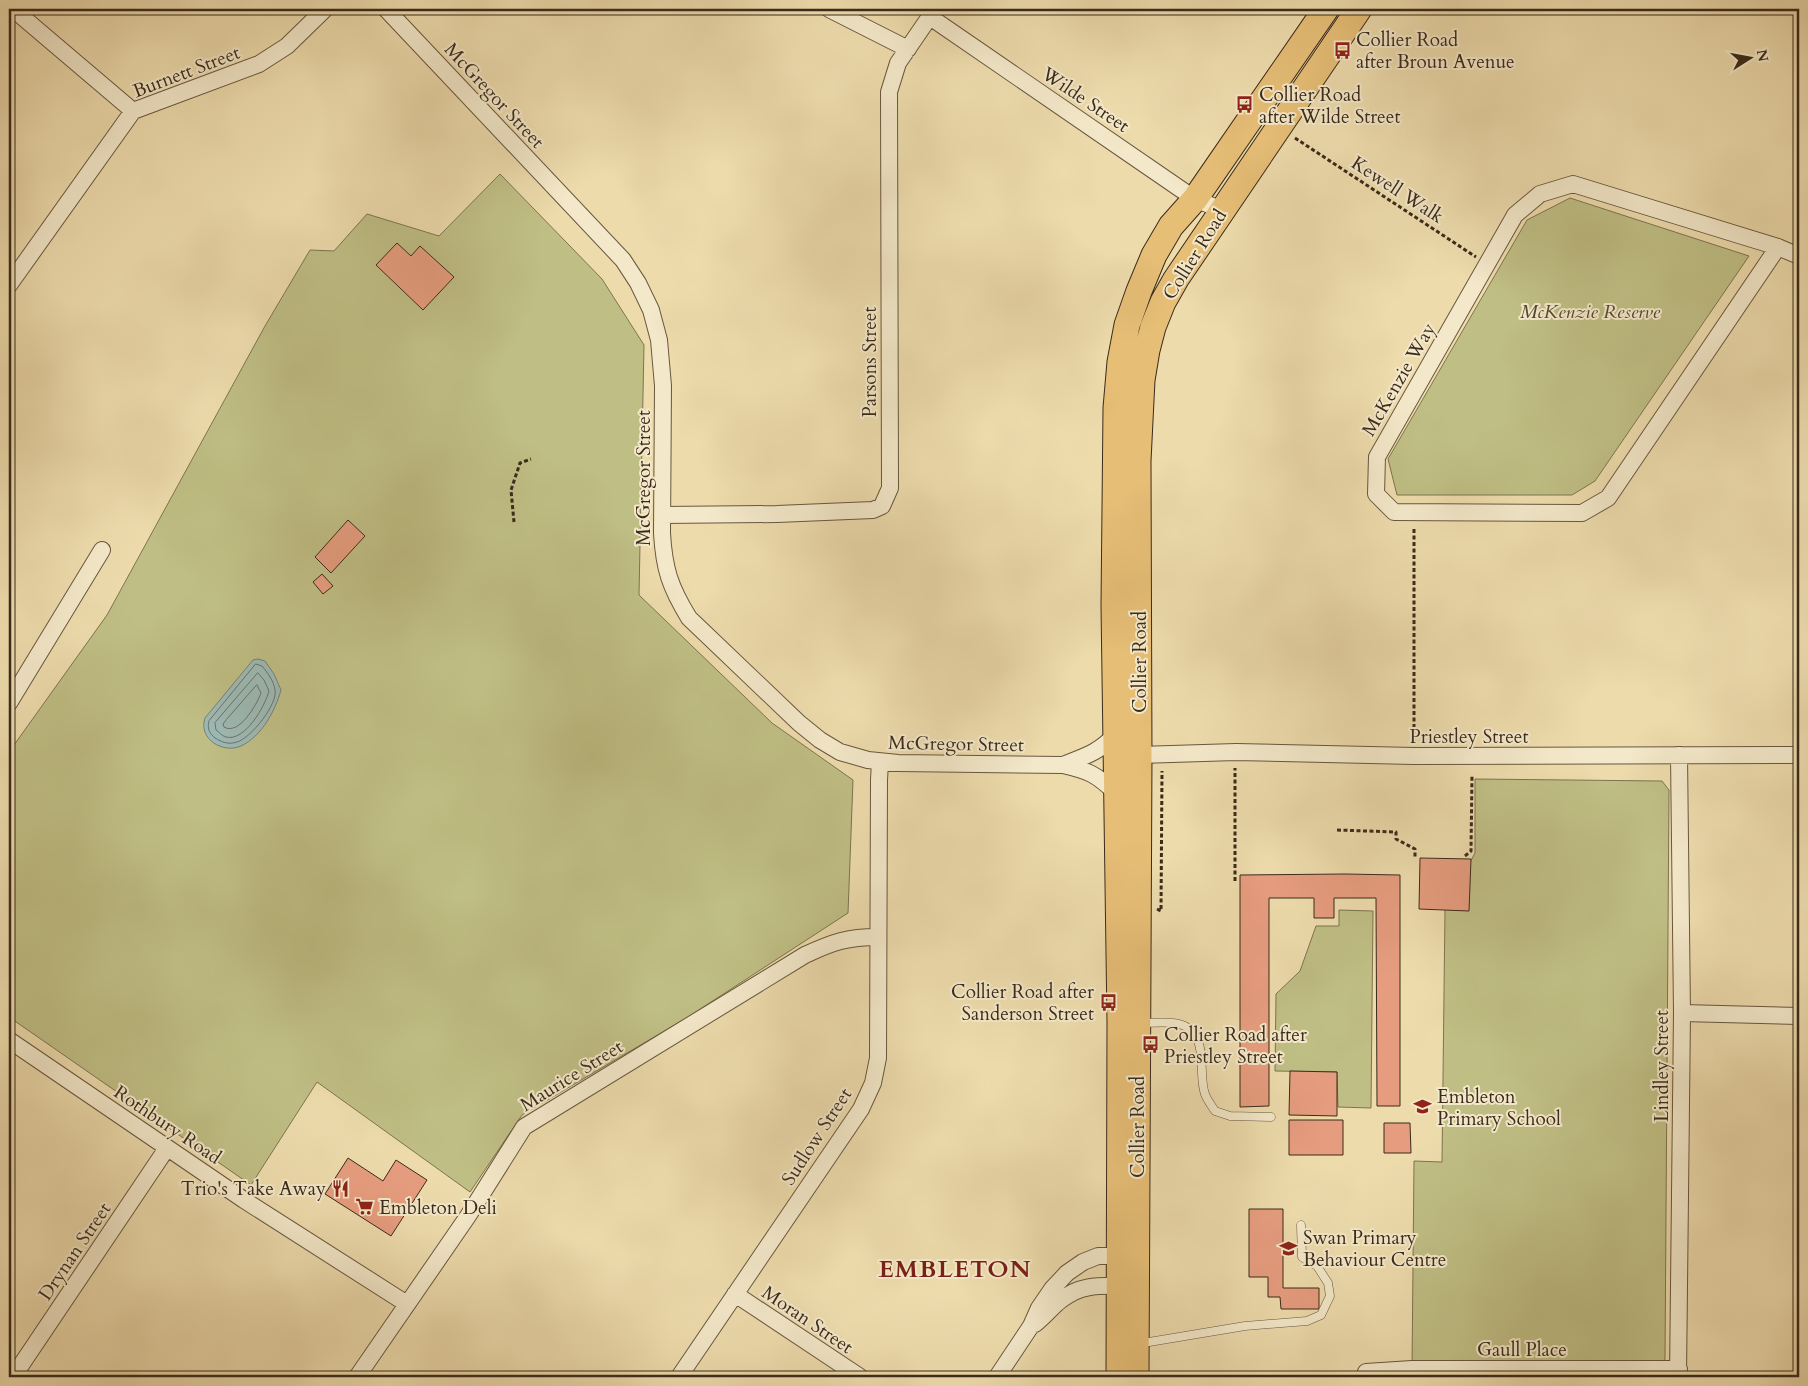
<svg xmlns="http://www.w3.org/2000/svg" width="1808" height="1386" font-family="Cardo,serif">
  <rect width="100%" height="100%" fill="#eddbac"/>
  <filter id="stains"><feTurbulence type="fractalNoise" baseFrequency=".004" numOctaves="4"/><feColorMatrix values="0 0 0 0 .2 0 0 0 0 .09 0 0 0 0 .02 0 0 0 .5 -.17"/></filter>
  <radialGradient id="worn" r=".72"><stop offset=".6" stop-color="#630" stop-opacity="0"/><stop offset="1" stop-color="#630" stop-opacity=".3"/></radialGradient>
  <!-- green -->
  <path fill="#bfbe84" stroke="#7d7450" d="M500 174 602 279 644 345 639 595 772 723 853 780 848 913 688 1017 522 1115 470 1192 317 1082 251 1185 9 1017V752L107 615 265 326 310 250 334 251 367 214 439 236Z
    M1570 198 1749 256 1595 481 1572 495H1397L1388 459 1527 220Z
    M1475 779 1662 781 1669 790 1665 1359 1660 1369H1412L1414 1161 1442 1162 1445 910 1475 853Z
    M1339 910 1373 911 1371 1108 1338 1107 1337 1072 1275 1071 1276 994 1300 971 1316 926H1339Z"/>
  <!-- water -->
  <path fill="#9db9b4" stroke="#768077" d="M258 659 265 661 274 674 281 690C275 711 262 736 241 746 223 754 198 739 205 718L253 660Z"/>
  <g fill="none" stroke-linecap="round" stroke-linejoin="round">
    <!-- shore -->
    <path stroke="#6c7268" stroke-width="1" d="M256 664 262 666C267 672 274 681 275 690 278 704 251 738 237 742 228 745 222 742 215 738 209 733 207 728 209 721Z
      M258 673 264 680 269 691C265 706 245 742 226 737 222 736 219 732 216 730L215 723Z
      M257 685 261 693C257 704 239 736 224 727L223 724 226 720Z"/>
  </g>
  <!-- building -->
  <path fill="#e69d7f" stroke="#3b2b1b" d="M397 243 411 256 420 246 454 277 423 310 376 265Z
    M348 520 365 536 331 573 315 557Z
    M322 574 333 586 323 594 313 582Z
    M1420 858 1471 859 1469 911 1419 909Z
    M1345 874 1400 875V1106H1377L1376 898H1334V918H1314V898H1269V1106L1240 1107V875Z
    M1290 1071 1337 1072V1116L1289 1115Z
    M1289 1120H1343V1155H1289Z
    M1384 1123H1410L1411 1153H1384Z
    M348 1158 383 1181 396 1160 427 1180 391 1236 325 1194Z
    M1249 1209H1283V1288H1319V1309H1281L1280 1297H1268V1277H1249Z"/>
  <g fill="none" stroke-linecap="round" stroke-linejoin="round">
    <defs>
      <path id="service" d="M1142 1023C1155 1023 1177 1020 1188 1028 1208 1041 1198 1076 1205 1094 1207 1100 1212 1106 1215 1111L1230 1116 1271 1117
        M1139 1342H1149L1245 1326 1307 1321 1321 1315 1330 1296 1328 1283 1317 1266 1302 1257 1301 1225"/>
      <path id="minor" d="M13 9 133 111
        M386 9 623 260 638 283 651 310 659 340 663 386 662 533C664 569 670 587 689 618L799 723 820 740 840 752 868 760 898 763 1063 765C1089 771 1096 774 1116 793
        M829 9 908 49
        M930 17 1195 199 1222 210
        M1778 247 1608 498 1582 513 1394 512 1376 494 1377 457 1515 215 1540 194 1573 184 1778 247 1799 256
        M9 285 133 111 259 64 287 46 325 9
        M662 515 777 514 873 510 882 506 890 488 889 92 898 63 935 9
        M9 703 102 550
        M1139 755 1236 752 1414 756 1799 755
        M1063 765C1085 756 1098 753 1115 735
        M1682 1013 1799 1016
        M9 1040 244 1200 407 1304
        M735 1294 860 1377
        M1035 1324C1045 1316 1052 1307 1061 1300 1082 1283 1102 1286 1128 1286
        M1366 1372 1412 1369H1679
        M13 1377 167 1148
        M357 1377 468 1216 524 1127 805 955C833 942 847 937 878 937
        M679 1377 861 1109 873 1083 878 1058 879 780 880 762
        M997 1377 1031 1326 1039 1308 1052 1289 1067 1273 1083 1262 1098 1256H1129
        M1678 1377 1682 1013 1679 755"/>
      <path id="primary" d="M1119 1377 1120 1023 1114 606 1116 408 1120 362 1127 325 1139 291 1154 255 1171 226 1195 199 1326 9
        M1136 1377 1139 755 1138 461 1142 380 1147 350 1153 327 1163 302 1176 279 1359 9"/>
    </defs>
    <!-- service casing -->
    <use href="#service" stroke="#68573f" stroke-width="9"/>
    <!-- minor casing -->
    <use href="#minor" stroke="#68573f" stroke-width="18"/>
    <!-- primary casing -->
    <use href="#primary" stroke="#3b2b1b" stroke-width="27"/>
    <!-- path -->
    <path stroke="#3b2b1b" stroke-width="3" stroke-dasharray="4 2.5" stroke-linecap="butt" d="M1295 138 1476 257
      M514 522 511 490 520 463 531 459
      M1414 741V528
      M1337 830 1396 832V839L1415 849V857
      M1465 856 1471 851 1472 776
      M1235 881V768
      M1157 909 1161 911 1162 771"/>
    <!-- service -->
    <use href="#service" stroke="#f3e8c9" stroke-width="8"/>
    <!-- minor -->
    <use href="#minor" stroke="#f3e8c9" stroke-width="16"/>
    <!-- primary -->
    <use href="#primary" stroke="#e6be76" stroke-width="25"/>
  </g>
  <!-- icons -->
  <defs>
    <symbol id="bus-bare" viewBox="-9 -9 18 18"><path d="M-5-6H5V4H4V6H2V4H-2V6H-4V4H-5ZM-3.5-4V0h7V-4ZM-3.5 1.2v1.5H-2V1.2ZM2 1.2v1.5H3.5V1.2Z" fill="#8f2418" stroke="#f3e8c9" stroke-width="2.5" paint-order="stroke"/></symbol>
    <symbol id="school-bare" viewBox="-9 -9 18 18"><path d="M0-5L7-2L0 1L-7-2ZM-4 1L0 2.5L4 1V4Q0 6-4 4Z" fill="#8f2418" stroke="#f3e8c9" stroke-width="2.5" paint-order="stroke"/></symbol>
    <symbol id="restaurant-bare" viewBox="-9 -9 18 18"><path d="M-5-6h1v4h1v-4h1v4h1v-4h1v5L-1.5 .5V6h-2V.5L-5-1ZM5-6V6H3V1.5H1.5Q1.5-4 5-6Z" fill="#8f2418" stroke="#f3e8c9" stroke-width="2.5" paint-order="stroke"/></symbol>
    <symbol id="supermarket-bare" viewBox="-9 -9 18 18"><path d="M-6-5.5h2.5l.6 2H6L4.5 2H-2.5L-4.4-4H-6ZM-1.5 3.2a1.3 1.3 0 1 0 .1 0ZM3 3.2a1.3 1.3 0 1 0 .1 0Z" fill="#8f2418" stroke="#f3e8c9" stroke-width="2.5" paint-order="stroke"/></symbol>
  </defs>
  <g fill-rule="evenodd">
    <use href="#bus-bare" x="1330" y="38" width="25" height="25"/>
    <use href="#bus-bare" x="1232" y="92" width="25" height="25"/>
    <use href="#bus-bare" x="1096" y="990" width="25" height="25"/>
    <use href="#bus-bare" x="1138" y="1032" width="25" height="25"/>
    <use href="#school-bare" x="1410" y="1094" width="25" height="25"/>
    <use href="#restaurant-bare" x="328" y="1176" width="25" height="25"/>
    <use href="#supermarket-bare" x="352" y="1194" width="25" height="25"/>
    <use href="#school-bare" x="1276" y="1236" width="25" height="25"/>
  </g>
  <g text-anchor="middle" stroke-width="4" stroke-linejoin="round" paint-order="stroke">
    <!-- poi labels -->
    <g font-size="19" fill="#3b2b1b" stroke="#f3e8c9" text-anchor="start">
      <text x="1356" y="46">Collier Road<tspan x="1356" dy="22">after Broun Avenue</tspan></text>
      <text x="1259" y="101">Collier Road<tspan x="1259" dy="22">after Wilde Street</tspan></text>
      <text x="1094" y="998" text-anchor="end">Collier Road after<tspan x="1094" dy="22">Sanderson Street</tspan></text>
      <text x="1164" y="1041">Collier Road after<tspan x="1164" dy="22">Priestley Street</tspan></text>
      <text x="1437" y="1103">Embleton<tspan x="1437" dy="22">Primary School</tspan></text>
      <text x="326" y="1195" text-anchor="end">Trio's Take Away</text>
      <text x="379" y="1214">Embleton Deli</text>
      <text x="1303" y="1244">Swan Primary<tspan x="1303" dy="22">Behaviour Centre</tspan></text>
    </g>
    <!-- street labels -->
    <g font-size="19" fill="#3b2b1b" stroke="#f3e8c9">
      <text transform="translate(186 71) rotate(-21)" y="7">Burnett Street</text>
      <text transform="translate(495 95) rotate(47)" y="7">McGregor Street</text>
      <text transform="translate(1086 99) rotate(34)" y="7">Wilde Street</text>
      <text transform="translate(1398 189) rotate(33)" y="7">Kewell Walk</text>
      <text transform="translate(1194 254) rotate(-58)" y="7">Collier Road</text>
      <text transform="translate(869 362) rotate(-90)" y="7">Parsons Street</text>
      <text transform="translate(1398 379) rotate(-60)" y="7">McKenzie Way</text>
      <text transform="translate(643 478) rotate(-90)" y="7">McGregor Street</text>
      <text transform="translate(1139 662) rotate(-90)" y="7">Collier Road</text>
      <text x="1469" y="743">Priestley Street</text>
      <text transform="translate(956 743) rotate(1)" y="7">McGregor Street</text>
      <text transform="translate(1661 1066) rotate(-90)" y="7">Lindley Street</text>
      <text transform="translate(571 1075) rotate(-32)" y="7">Maurice Street</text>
      <text transform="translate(168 1124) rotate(34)" y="7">Rothbury Road</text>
      <text transform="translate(1137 1127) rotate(-90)" y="7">Collier Road</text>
      <text transform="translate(816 1136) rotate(-57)" y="7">Sudlow Street</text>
      <text transform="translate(74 1251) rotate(-56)" y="7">Drynan Street</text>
      <text transform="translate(808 1319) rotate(34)" y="7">Moran Street</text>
      <text x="1522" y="1356">Gaull Place</text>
    </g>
    <!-- park labels -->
    <g font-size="19" font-style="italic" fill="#554830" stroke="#f3e8c9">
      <text x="1590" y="318">McKenzie Reserve</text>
    </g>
    <!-- district labels -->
    <g font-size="24" font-weight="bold" letter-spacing="1" fill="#7a1f14" stroke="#f3e8c9">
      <text x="955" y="1277">EMBLETON</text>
    </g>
  </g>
  <!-- margin -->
  <rect width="1808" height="1386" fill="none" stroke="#eddbac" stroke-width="30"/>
  <rect x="10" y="10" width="1788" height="1366" fill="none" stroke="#3b2b1b" stroke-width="2.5"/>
  <rect x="15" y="15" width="1778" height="1356" fill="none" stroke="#3b2b1b"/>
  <!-- north arrow -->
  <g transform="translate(1750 58) rotate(79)" stroke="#f3e8c9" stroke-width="4" paint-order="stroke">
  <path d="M0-4L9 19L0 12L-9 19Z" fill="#3b2b1b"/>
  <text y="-8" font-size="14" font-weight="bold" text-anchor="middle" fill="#3b2b1b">N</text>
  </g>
  <rect width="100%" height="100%" filter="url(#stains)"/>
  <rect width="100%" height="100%" fill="url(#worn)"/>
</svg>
